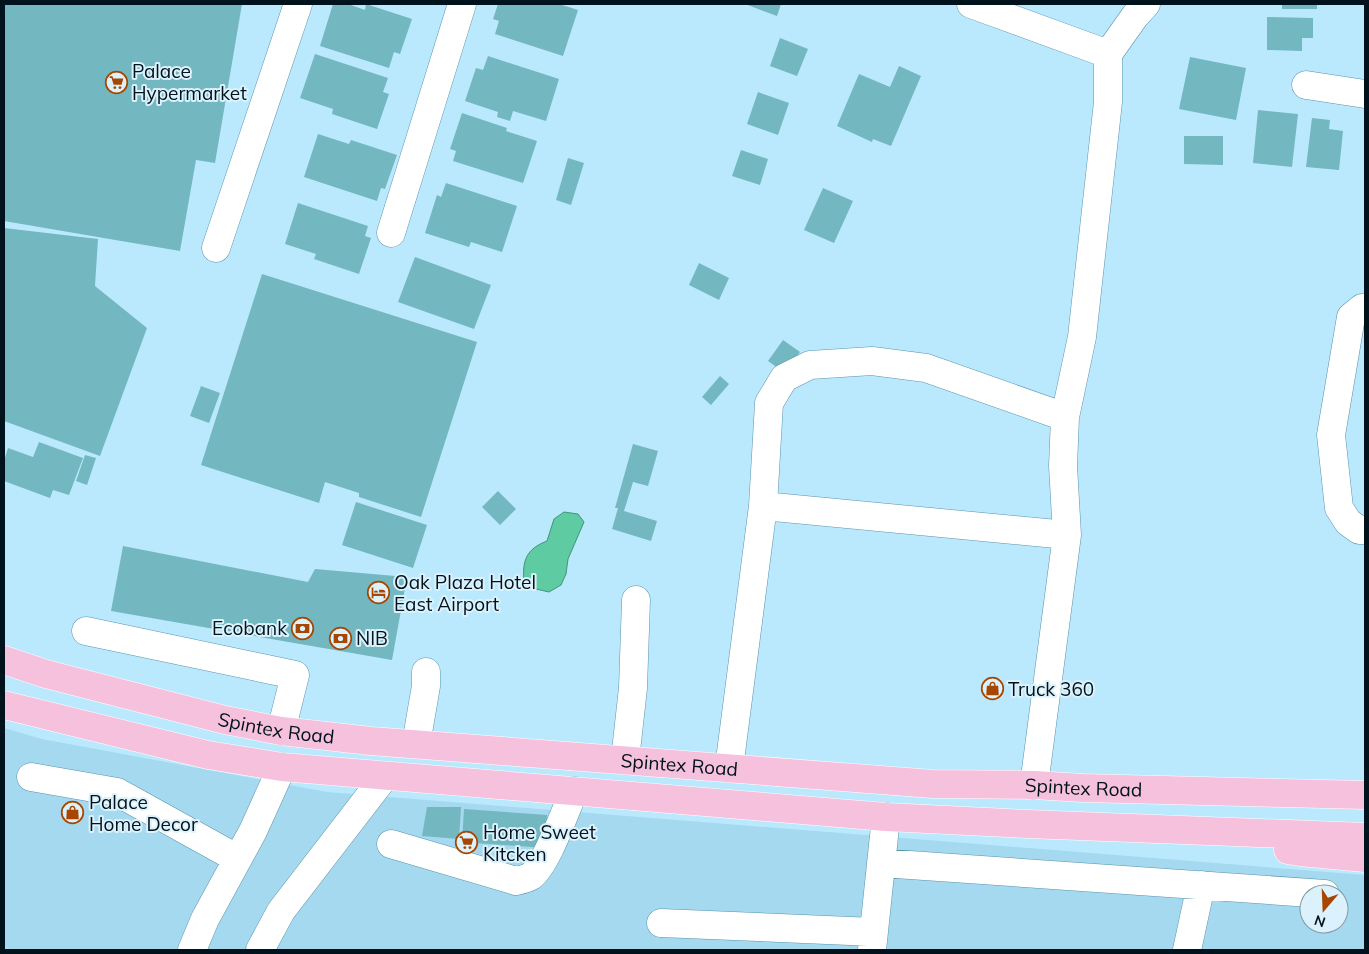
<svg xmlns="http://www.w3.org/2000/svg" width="1369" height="954" font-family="Mulish,sans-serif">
  <rect width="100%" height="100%" fill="#bae9fe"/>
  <!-- built -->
  <path fill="#a4d9ef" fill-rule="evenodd" d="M4 728 42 739 327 792 1365 875V950H4ZM1309 894H1339V924H1309Z"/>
  <!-- water -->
  <path fill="#5fcba3" stroke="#42947a" d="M564 512 578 514 584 522 568 559 566 574 561 585 549 592 536 589 524 582C522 561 526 549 547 541L554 519Z"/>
  <!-- building -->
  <path fill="#73b7c0" d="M4 4H242L215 163 196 160 180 251 4 221Z
    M333 4H348L365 10 366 4 412 19 400 54 394 52 389 68 320 46Z
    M498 4H559L578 10 563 56 495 34 499 21 493 19Z
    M745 4H781L777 16Z
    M1282 4H1317V9H1282Z
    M1267 17 1313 18V38H1302V51L1267 50Z
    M780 38 808 49 797 76 770 66Z
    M315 54 388 78 383 92 389 94 377 129 332 114 333 109 300 98Z
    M488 56 559 79 546 121 513 111 510 121 497 117 498 112 465 101 476 68 483 70Z
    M1190 57 1246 68 1236 120 1179 109Z
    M899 66 921 76 891 146 873 139 872 142 837 126 859 74 890 87Z
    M758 92 789 103 778 135 747 124Z
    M1258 110 1298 114 1292 167 1253 163Z
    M462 113 507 128 506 131 537 141 523 183 453 161 456 151 450 149Z
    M1312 118 1330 120 1329 129 1343 131 1339 170 1306 167Z
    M318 134 349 144 351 140 397 155 385 189 381 188 377 201 304 177Z
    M1184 136H1223V165L1184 164Z
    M741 150 768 159 760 185 732 176Z
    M568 158 584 163 571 205 556 200Z
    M446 183 517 206 502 252 471 242 469 247 425 233 437 195 441 197Z
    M823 188 853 201 834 243 804 230Z
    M298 203 368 226 365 236 371 238 359 274 314 259 316 254 285 244Z
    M4 228 98 239 95 286 147 328 100 456 4 421Z
    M415 257 491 285 474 329 398 302Z
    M699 263 729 278 719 300 689 285Z
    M262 274 477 342 421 517 359 497V493L325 482 319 503 201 465Z
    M783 340 800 352 785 373 768 361Z
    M720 376 729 384 711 405 702 397Z
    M201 386 220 393 209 423 190 416Z
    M39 442 83 458 69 495 53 490 50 498 4 481V461L8 448 33 457Z
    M633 444 658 451 648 486 633 482 624 511 657 521 651 541 612 529 618 508H615Z
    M85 455 96 458 87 485 76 481Z
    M498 491 516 509 500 525 482 507Z
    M356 502 427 525 413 568 342 545Z
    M123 546 308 582 315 569 407 577 392 660 111 611Z
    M427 807H461L459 839 422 836Z
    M464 809 547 815 545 848 462 842Z"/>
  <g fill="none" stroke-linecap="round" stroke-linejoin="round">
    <defs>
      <path id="minor" d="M971 4 1108 54
        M1306 85 1365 94
        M391 233 462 4
        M216 248 298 4
        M1365 308H1362L1351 317 1331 435 1339 508 1348 522 1359 530H1365
        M763 506 1067 535
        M86 631 295 675 281 731
        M416 744 426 686V672
        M625 760 633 688 636 600
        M729 768 763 506 769 403 784 378 810 365 872 361 926 368 1065 417
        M31 777 117 792 238 859
        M1034 785 1067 535 1063 466 1065 417 1082 337 1108 102V54L1135 16 1146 4
        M391 844 516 881C521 880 526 879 531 876 547 864 565 811 574 791
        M881 863 1325 894
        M661 923 874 932
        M192 950 205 919 253 831 282 767
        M260 950 281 911 385 776
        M872 950 886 817
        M1187 950 1201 885"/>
      <g id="major">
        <path id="s1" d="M4 660 46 674 225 720 281 731 371 741 933 784 1034 785 1083 788 1365 795"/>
        <path d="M4 705 208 755 282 767 886 817 1028 824 1365 837"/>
        <path d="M1288 850 1300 852 1365 858"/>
      </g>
    </defs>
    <!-- minor casing -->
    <use href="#minor" stroke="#5b94ac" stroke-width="29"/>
    <!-- major casing -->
    <use href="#major" stroke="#fff" stroke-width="29"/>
    <!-- minor -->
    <use href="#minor" stroke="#fff" stroke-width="28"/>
    <!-- major -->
    <use href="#major" stroke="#f5c1dd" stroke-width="28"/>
  </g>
  <!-- icons -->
  <defs>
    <symbol id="supermarket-ring" viewBox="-11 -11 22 22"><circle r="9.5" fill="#dbf2fd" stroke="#a74600" stroke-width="1.5"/><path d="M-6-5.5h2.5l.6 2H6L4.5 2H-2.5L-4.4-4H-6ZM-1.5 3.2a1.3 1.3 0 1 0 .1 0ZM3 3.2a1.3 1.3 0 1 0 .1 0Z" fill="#a74600"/></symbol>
    <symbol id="hotel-ring" viewBox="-11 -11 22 22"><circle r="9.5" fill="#dbf2fd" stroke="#a74600" stroke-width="1.5"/><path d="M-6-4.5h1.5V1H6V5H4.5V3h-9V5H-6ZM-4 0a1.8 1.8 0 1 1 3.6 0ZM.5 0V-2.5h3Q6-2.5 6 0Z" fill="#a74600"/></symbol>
    <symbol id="bank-ring" viewBox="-11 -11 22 22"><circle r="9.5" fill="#dbf2fd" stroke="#a74600" stroke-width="1.5"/><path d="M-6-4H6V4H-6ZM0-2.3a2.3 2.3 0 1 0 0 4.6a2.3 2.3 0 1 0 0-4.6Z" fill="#a74600"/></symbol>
    <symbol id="shop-ring" viewBox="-11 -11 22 22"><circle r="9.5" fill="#dbf2fd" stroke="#a74600" stroke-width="1.5"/><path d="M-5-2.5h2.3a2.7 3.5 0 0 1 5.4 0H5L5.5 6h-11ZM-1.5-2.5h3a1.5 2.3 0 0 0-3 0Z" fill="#a74600"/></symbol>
  </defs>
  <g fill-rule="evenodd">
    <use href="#supermarket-ring" x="104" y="70" width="25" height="25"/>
    <use href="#hotel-ring" x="366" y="580" width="25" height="25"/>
    <use href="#bank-ring" x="290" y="616" width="25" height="25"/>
    <use href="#bank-ring" x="328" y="626" width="25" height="25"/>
    <use href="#shop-ring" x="980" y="676" width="25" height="25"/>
    <use href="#shop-ring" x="60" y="800" width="25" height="25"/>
    <use href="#supermarket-ring" x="454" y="830" width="25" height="25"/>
  </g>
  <g text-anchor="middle" stroke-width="4" stroke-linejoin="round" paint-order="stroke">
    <!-- poi labels -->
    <g font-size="19" fill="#00121b" stroke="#dbf2fd" text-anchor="start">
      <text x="132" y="78">Palace<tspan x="132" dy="22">Hypermarket</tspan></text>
      <text x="394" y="589">Oak Plaza Hotel<tspan x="394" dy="22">East Airport</tspan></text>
      <text x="287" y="635" text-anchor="end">Ecobank</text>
      <text x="356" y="645">NIB</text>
      <text x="1008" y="696">Truck 360</text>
      <text x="89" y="809">Palace<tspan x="89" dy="22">Home Decor</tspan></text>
      <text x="483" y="839">Home Sweet<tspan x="483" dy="22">Kitcken</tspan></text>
    </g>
    <!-- street labels -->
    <g font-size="19" fill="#00121b" stroke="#dbf2fd">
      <text dy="7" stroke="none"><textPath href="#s1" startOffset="281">Spintex Road</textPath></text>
      <text dy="7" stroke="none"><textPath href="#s1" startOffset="686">Spintex Road</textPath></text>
      <text dy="7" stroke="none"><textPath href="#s1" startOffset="1091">Spintex Road</textPath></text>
    </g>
  </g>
  <!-- border -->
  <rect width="1369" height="954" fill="none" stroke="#00121b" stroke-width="10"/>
  <!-- north arrow -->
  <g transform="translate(1324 909) rotate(199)"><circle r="24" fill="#dbf2fd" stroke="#8398a3"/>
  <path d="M0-4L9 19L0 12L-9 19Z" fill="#a74600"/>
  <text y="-8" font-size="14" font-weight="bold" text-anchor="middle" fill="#00121b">N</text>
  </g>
</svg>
